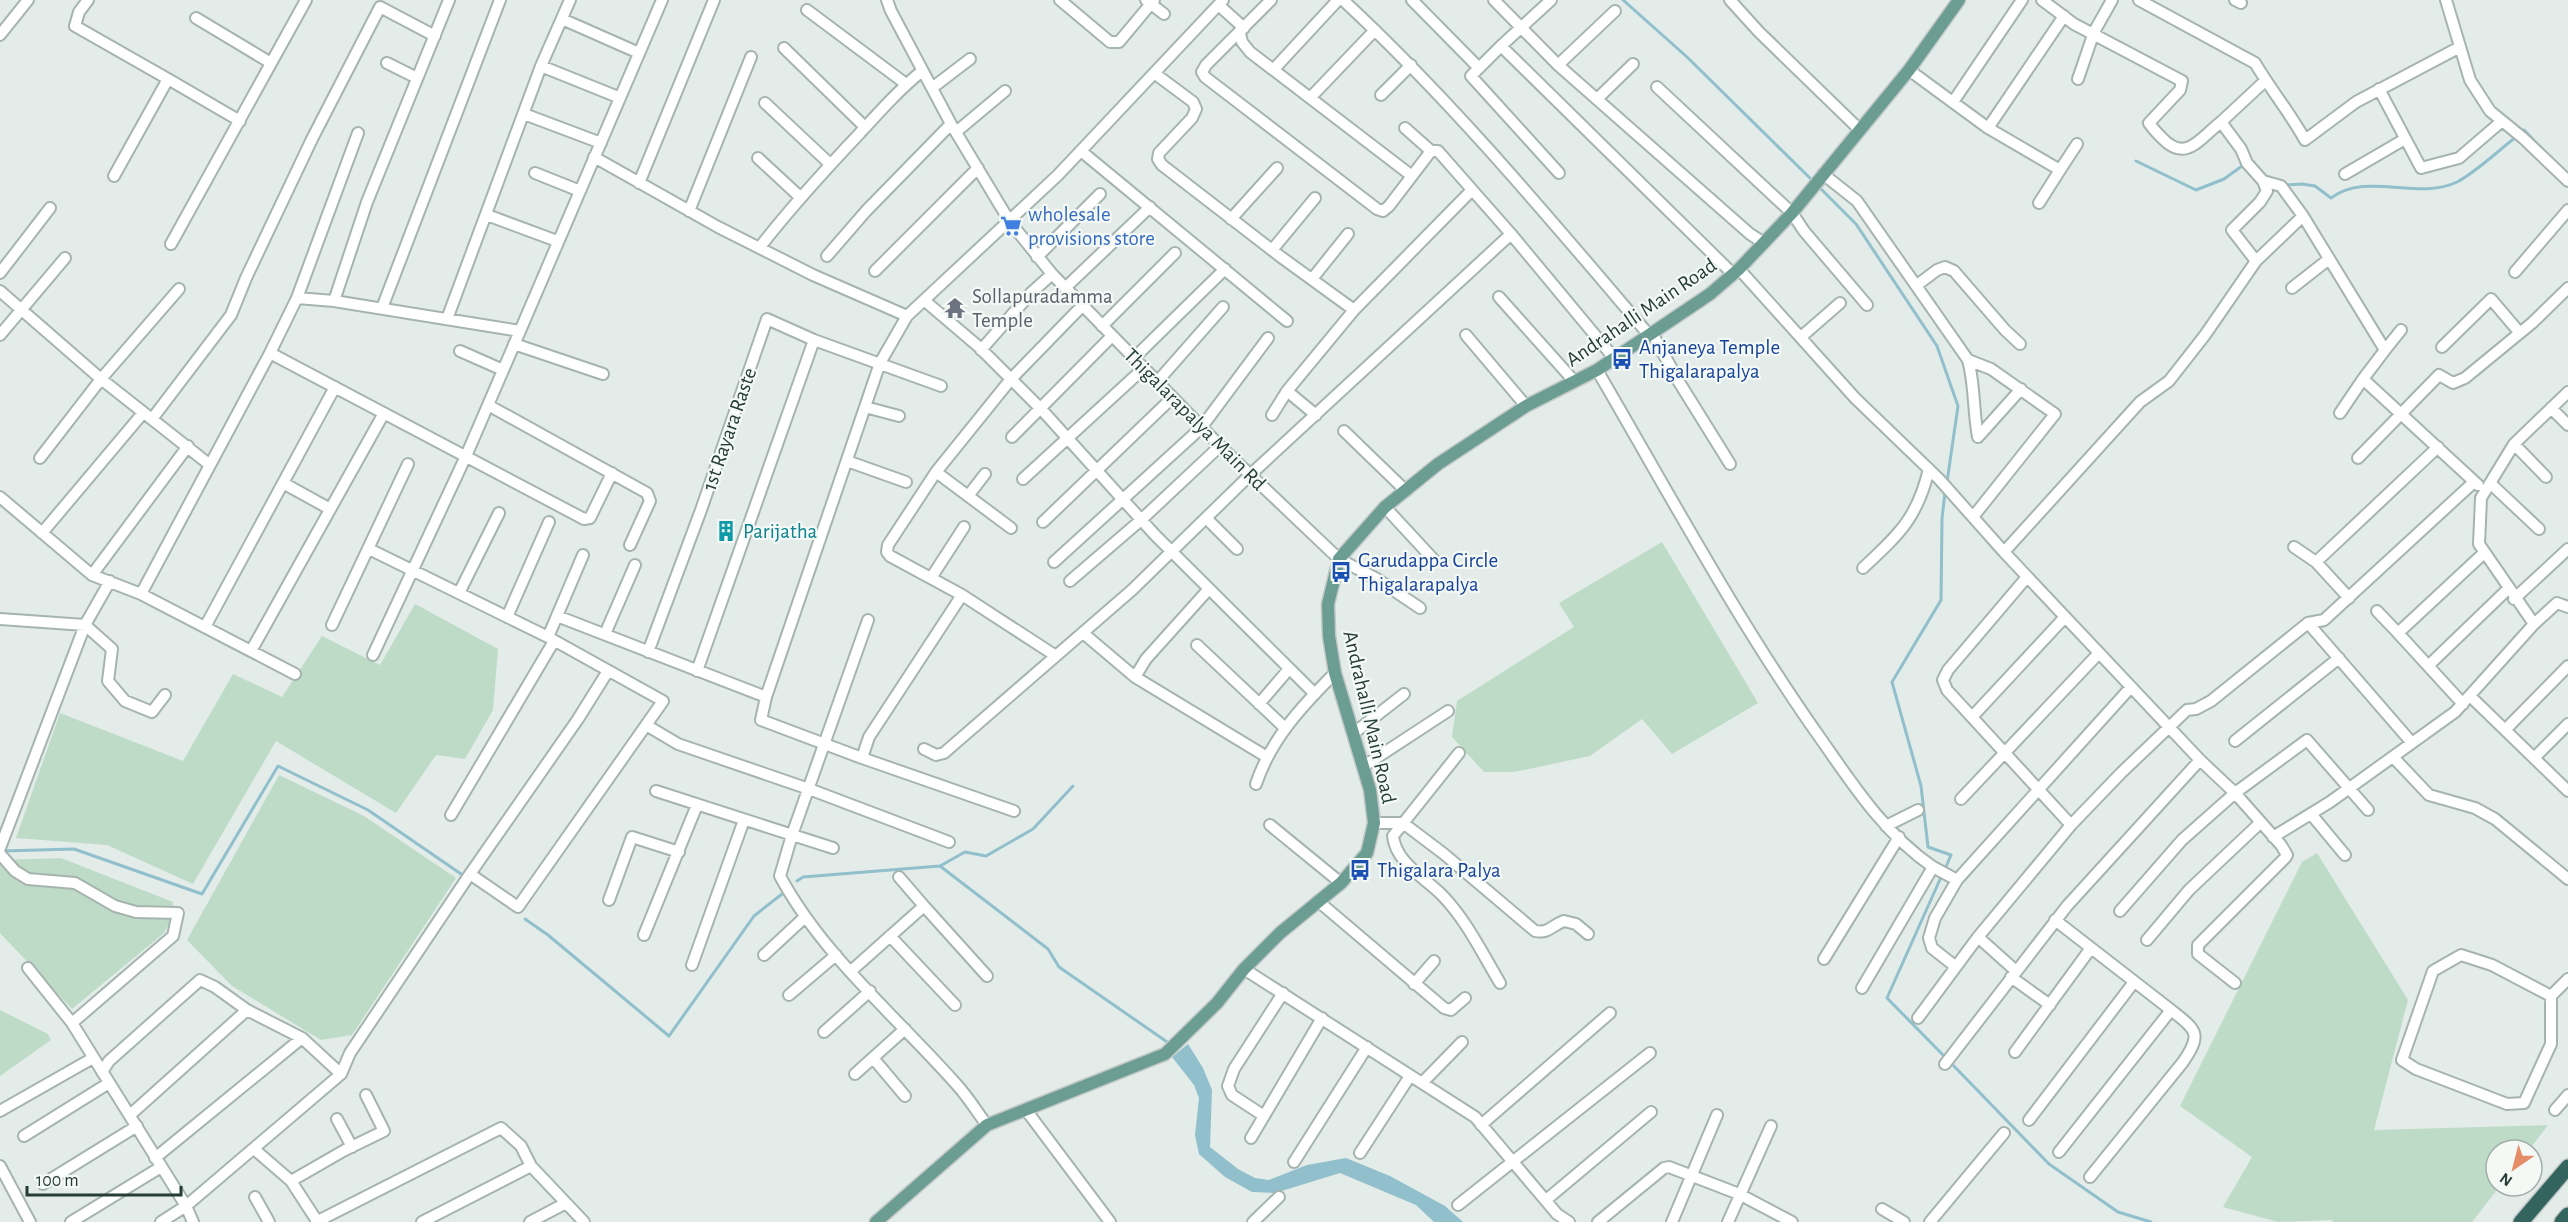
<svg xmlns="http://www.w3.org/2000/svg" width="2568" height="1222" font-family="'Alegreya Sans',sans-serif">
  <rect width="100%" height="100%" fill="#e3ece9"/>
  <!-- green -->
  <path fill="#bedbc8" d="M1662 542 1758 703 1672 754 1642 719 1590 756 1514 772H1484L1452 737 1457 701 1574 627 1559 603Z
    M415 604 498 649 493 710 465 759 436 755 396 813 276 741 193 884 107 845 16 838 60 713 183 761 233 674 282 697 322 636 380 665Z
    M279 775 364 816 456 878 352 1035 321 1040 232 986 187 940Z
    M2317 853 2408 1000 2374 1130 2548 1125 2529 1150H2496V1186H2500L2472 1222H2334L2331 1220 2278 1222 2223 1207 2252 1157 2180 1106 2302 862Z
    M61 858 173 902 171 920 164 933 72 1009 0 933V860Z
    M0 1010 48 1034 51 1040 0 1076Z"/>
  <!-- water -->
  <path fill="#91bfcc" d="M1188 1044 1203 1068 1212 1090 1210 1147 1238 1169 1255 1178 1269 1180 1307 1165 1346 1158 1390 1176 1445 1206 1463 1222H1434L1416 1205 1340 1173 1275 1193 1252 1192 1225 1177 1199 1154 1195 1135 1199 1098 1194 1085 1172 1057Z"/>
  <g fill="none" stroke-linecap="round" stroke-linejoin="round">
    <!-- stream -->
    <path stroke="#91bfcc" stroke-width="3" d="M1623 0 1687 57 1813 181
      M2521 133 2524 130 2544 151
      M2136 161 2196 190 2224 179 2242 166 2247 169
      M1817 185 1856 224 1937 346 1958 406 1947 482
      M2285 185 2302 184 2315 186 2331 198C2367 171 2418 201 2457 182 2475 173 2499 150 2516 137
      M2 851 74 849 202 894 278 766 368 810 464 876
      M940 866 1048 949 1059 967 1170 1044
      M1945 869 1951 855 1928 847 1921 786 1892 682 1941 600 1942 519 1945 492
      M1942 875 1887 998 1945 1057
      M797 881 803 877 940 866 965 852 986 856 1033 829 1073 786
      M525 919 548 935 669 1036 754 916 782 894
      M1950 1062 2049 1164 2118 1212 2151 1222"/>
    <defs>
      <path id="minor" d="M88 0 79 12 75 26 168 79
        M449 0 367 202 334 301 520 331 662 0
        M887 0 891 11 951 124 1010 222 1052 274 1220 446 1339 559 1377 579 1420 608
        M1060 0 1110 42H1119L1154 0
        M1146 0 1164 14
        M1271 0 1206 65 1202 72 1205 77 1377 209 1383 211 1389 206 1431 151H1438L1511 234 1614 358
        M1343 0C1454 103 1551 220 1649 335
        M1412 0 1479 68 1501 46 1733 274
        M1494 0 1558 65 1750 234 1764 243
        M1730 0 1759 32 1860 130
        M2042 0 2074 24 2182 81 2180 90 2149 123C2153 129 2157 133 2162 138 2186 163 2199 139 2221 122
        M2139 0 2255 63C2271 90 2290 113 2305 140L2356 102 2460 47
        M2235 0 2241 3
        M2446 0 2470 80 2490 111 2523 138 2568 181
        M1223 9 1244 28
        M807 10 906 84
        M196 18 271 63
        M562 19 639 53
        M1240 33 1242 42 1250 52 1412 176
        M0 35 28 0
        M1501 46 1551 0
        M784 48 865 127
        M387 63 417 78
        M1558 65 1615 11
        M541 66 618 97
        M1479 68 1471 76 1559 173
        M1274 69 1338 0
        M1909 70 1988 128 2060 170 2077 144
        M1154 73 1193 102 1196 109 1192 118 1159 153 1158 159 1162 165 1281 257 1354 310 1472 190
        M2078 79 2094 32 2112 0
        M1657 87 1792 213 1804 231 1867 305
        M932 88 970 59
        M2379 89 2421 168 2459 158 2502 121
        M1381 95 1411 65
        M1311 97 1375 30
        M1597 99 1633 64
        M1953 102 2022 0
        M765 103 830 164
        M524 114 601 143
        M1405 128 1431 151
        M1988 128 2064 16
        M956 132 1005 91
        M1081 151 1287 321
        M594 157 718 227 813 275 907 316
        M758 158 800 197
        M535 173 580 191
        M1823 174 1857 201 1968 360 1991 369 2055 414 1973 517
        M2345 174 2405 139
        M114 176 168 79 240 121
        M2263 181 2281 186 2303 216 2385 350 2363 379 2478 485
        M639 183 714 0
        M2039 203 2060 170
        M689 211 751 57
        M487 215 557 241
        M1231 219 1277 168
        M171 244 306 0
        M760 247C791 207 825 170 860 133 880 111 899 90 922 71
        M1272 250 1315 198
        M827 256 866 211 951 124
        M1037 257 1100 194
        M2256 261 2232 230 2260 202 2267 191 2263 181 2247 163 2241 149 2221 122 2265 81
        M1739 269 1855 398 1939 479 2004 552 2200 760 2235 793 2281 845 2287 855 2285 858 2198 945V954L2235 983
        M875 271 978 168
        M2515 272 2568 210
        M0 273 50 208
        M1312 279 1348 234
        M1917 285 1937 270 1945 267 1954 271 2005 330 2020 344
        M1065 288 1150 207
        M2292 288 2329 259
        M0 291 101 379 210 465
        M1499 297 1574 381
        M297 298 358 133
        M334 301 297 298 270 353 584 519 590 518 612 473
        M925 301 979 347 1042 410 1155 535 1315 694
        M382 308 500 0
        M447 319 541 66 570 0
        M1102 326 1175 253
        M1652 333 1679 382 1730 464
        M0 335 65 258
        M1466 335 1526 406
        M1801 337 1840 303
        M514 344 603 374
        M2442 347 2491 299 2519 332
        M981 350 1031 293 1052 274
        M2385 350 2401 330
        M460 351 503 370
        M1134 358 1225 269
        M1968 360C1975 385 1973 411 1978 437L2021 389
        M1597 370C1670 495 1739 624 1823 742 1855 788 1886 835 1933 867L1862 988
        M1157 382 1223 307
        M488 405 647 493 650 501 630 545
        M865 407 899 416
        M2551 408 2568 425
        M2340 413 2363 379
        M1272 415 1287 391
        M1316 415 1287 391 1354 310
        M152 419 231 315 246 278 312 139 380 7 435 36
        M1344 431 1406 491
        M1012 437 1112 336
        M2514 444 2546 477
        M40 458 101 379 179 289
        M2358 458 2439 375 2453 383 2465 378 2532 323 2568 288
        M847 461 906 482
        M936 472 1011 528
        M1023 479 1144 368
        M283 483 330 509
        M2490 483 2539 529
        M968 496 985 474
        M0 497 92 575 141 594 295 674
        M1385 507 1434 560
        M1207 519 1237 549
        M1043 522 1172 398
        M42 533 143 413
        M2294 547 2316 562
        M369 549 548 637 583 555
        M2004 552 2140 402 2169 381 2205 335 2256 261 2303 216
        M1054 562 1201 428 1268 338
        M1863 568C1899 534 1917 519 1929 469
        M92 575 188 446
        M931 578 964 527
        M1070 581 1141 520 1220 446
        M459 593 499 513
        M141 594 270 353
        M962 595 890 556 887 552 888 545 936 472 1011 379 1082 306
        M2349 598 2316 562 2438 447
        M2514 599 2568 549
        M2377 611 2398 633
        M557 616 766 697 761 720 862 758 869 737 962 595 1056 656
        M507 617 549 522
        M0 619 85 625 112 649 108 681 125 701 152 712 165 695
        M868 620 792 835 780 876C823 956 897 1017 957 1085 968 1097 977 1112 987 1125
        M2308 623 2412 743
        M2534 624 2557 603 2568 607
        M332 625 408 464
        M205 627 335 387
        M1083 633 1135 677 1267 757
        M605 634 635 565
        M548 637 663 701 518 907 470 874 578 719 608 671
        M1197 645 1285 728
        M251 651 384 413
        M648 652 701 510 767 319 814 340 941 386
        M373 655 466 456 520 331
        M2428 666 2508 589
        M697 671 814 340
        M1135 677 1146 659 1208 590
        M766 697 880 363 907 316 1058 175 1223 0
        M2471 697 2568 791
        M1259 704 1289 669
        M2463 704 2398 633 2484 553
        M1972 717 2065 617
        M646 725 678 744 809 789 949 842
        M2505 730 2568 666
        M1354 733 1404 694
        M2235 741 2339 658
        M924 749 936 755 944 753 1132 590 1250 475 1511 234
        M1459 753 1393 836C1396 863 1424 877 1442 895 1467 921 1482 953 1500 983
        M2393 757 2429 795 2475 808 2495 819 2568 879
        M862 758 1014 811
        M2534 758 2568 724
        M1364 766 1448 711
        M1256 784C1271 739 1302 706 1335 673
        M656 791 833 848
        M1961 799 2099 653
        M2311 814 2345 855
        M451 815 554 641
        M1374 823H1403L1444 854 1535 931C1549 934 1552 925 1564 921L1576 924 1588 934
        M1270 825 1341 883
        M2071 825 2121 773 2187 710 2196 709 2211 701 2308 623 2324 620 2474 482
        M1886 826 1918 810
        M2273 837 2330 802 2455 712 2534 624 2479 544 2481 498 2514 444 2568 392
        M0 848 85 625 110 581
        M0 854 15 871 28 879 75 883 115 906 136 912 178 913 173 936 72 1023 186 1206 193 1222
        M1933 867 1957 880
        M609 900 632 837 679 852
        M1318 901 1444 1008 1451 1010 1465 998
        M924 906 987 976
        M2120 911 2182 840 2235 793 2307 740 2368 810
        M2055 920 2171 1010C2196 1030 2203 1033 2183 1062L2090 1177
        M644 935 697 805
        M890 936 955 1005
        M1978 937 2016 971
        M2147 940 2189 890 2260 823
        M764 955 805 917
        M1824 959 1899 837
        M692 965 744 820
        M1956 967 1932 948 1929 938 1935 918 1957 880 2131 687
        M28 968 72 1023
        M1244 969 1475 1117 1557 1214 1569 1222
        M851 971 924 906 899 877
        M2011 977 2050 1005
        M1414 984 1434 961
        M789 995 836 955
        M2551 996 2492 965 2461 955 2433 971 2402 1060 2416 1069 2507 1104 2524 1103 2551 1044V996L2568 979
        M1918 1018 1978 937 2071 825 1947 690 1943 680 1948 670 2027 577
        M824 1032 870 991
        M2015 1052 2091 948
        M873 1058 905 1096
        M1945 1064 2067 906 2200 760
        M102 1072 109 1061 200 980 215 987 247 1010 302 1038 341 1074
        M855 1074 905 1029
        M1422 1083 1462 1042
        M1026 1110 1110 1222
        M2555 1110 2568 1095
        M0 1111 93 1058
        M130 1115 247 1010
        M1264 1116 1232 1095 1228 1086 1234 1069 1283 993
        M337 1119 352 1147
        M2029 1120 2134 982
        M1481 1125 1610 1013
        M24 1136 109 1083
        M1251 1138 1322 1018
        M254 1149 291 1181 317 1221
        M2059 1152 2171 1010
        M1360 1153 1410 1076
        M155 1158 302 1038
        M1294 1162 1367 1047
        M0 1166 30 1222
        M291 1181 345 1150 384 1131 366 1095
        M43 1184 137 1126
        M255 1197 269 1222
        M1546 1200 1651 1112
        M1458 1205 1650 1053
        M1882 1209 1904 1222
        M71 1222 161 1167
        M161 1222 186 1206 341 1074 350 1053 470 874
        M316 1222 501 1128 521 1146 531 1166 584 1222
        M422 1222 531 1166
        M530 1222 566 1203
        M1253 1222 1279 1197
        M1598 1222 1664 1168 1669 1167 1739 1194 1792 1222
        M1672 1222 1717 1115
        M1728 1222 1771 1126
        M1930 1222 2004 1133"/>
      <path id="major" d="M876 1222 987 1125 1165 1054 1217 1003 1244 969 1280 933 1341 883 1367 853 1374 823 1370 790 1335 673 1329 636 1328 604 1339 559 1385 507 1438 464 1526 406 1597 370 1710 294 1739 269 1792 213 1909 70 1959 0"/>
      <path id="highway" d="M2521 1222 2568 1167
        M2562 1222 2568 1215"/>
    </defs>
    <!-- minor casing -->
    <use href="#minor" stroke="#a6b4b0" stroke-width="14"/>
    <!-- major casing -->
    <use href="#major" stroke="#c2c8c7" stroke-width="15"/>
    <!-- highway casing -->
    <use href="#highway" stroke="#c2c8c7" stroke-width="18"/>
    <!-- minor -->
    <use href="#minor" stroke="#fff" stroke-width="10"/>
    <!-- major -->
    <use href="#major" stroke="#6c9d93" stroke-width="12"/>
    <!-- highway -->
    <use href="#highway" stroke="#33655e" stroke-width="15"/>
  </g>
  <!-- icons -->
  <defs>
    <symbol id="supermarket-bare" viewBox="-9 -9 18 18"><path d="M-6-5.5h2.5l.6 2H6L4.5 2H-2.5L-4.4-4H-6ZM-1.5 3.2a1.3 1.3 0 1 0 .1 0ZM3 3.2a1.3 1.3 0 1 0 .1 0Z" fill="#3f7fe0" stroke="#f4f9f6" stroke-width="2.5" paint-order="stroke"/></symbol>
    <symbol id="temple-bare" viewBox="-9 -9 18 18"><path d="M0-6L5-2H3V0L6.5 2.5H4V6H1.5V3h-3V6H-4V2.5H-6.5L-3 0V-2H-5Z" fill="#6b7280" stroke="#f4f9f6" stroke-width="2.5" paint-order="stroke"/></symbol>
    <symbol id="bus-bare" viewBox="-9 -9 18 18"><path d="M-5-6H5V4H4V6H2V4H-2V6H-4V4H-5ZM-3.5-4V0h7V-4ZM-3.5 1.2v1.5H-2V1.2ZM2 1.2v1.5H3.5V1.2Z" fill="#1a4fb4" stroke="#f4f9f6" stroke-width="2.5" paint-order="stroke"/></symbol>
    <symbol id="building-bare" viewBox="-9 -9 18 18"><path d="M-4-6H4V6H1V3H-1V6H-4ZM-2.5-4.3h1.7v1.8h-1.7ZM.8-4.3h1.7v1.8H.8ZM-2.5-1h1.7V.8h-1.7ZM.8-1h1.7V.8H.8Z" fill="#0f9aa8" stroke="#f4f9f6" stroke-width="2.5" paint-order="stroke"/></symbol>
  </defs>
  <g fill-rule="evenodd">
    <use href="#supermarket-bare" x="996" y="211" width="30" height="30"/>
    <use href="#temple-bare" x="940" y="293" width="30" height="30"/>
    <use href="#bus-bare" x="1607" y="344" width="30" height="30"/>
    <use href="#building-bare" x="711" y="516" width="30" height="30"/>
    <use href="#bus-bare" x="1326" y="557" width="30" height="30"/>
    <use href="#bus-bare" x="1345" y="855" width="30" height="30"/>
  </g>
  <g text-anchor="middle" stroke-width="4.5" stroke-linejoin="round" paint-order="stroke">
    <!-- shop labels -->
    <g font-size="21" fill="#366cbe" stroke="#f4f9f6" text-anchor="start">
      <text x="1028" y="221">wholesale<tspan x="1028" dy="24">provisions store</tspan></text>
    </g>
    <!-- worship labels -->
    <g font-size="21" fill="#5b616d" stroke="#f4f9f6" text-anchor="start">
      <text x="972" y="303">Sollapuradamma<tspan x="972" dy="24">Temple</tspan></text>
    </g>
    <!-- street labels -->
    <g font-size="21" fill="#253c37" stroke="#f4f9f6">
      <text transform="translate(1641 312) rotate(-34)" y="7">Andrahalli Main Road</text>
      <text transform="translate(1195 419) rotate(45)" y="7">Thigalarapalya Main Rd</text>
      <text transform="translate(729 429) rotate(-71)" y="7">1st Rayara Raste</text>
      <text transform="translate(1370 717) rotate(77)" y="7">Andrahalli Main Road</text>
    </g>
    <!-- transit labels -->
    <g font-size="21" fill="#164399" stroke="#f4f9f6" text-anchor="start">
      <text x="1639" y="354">Anjaneya Temple<tspan x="1639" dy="24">Thigalarapalya</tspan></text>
      <text x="1358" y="567">Garudappa Circle<tspan x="1358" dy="24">Thigalarapalya</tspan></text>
      <text x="1377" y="877">Thigalara Palya</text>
    </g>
    <!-- culture labels -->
    <g font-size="21" fill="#0d838f" stroke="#f4f9f6" text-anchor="start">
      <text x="743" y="538">Parijatha</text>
    </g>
  </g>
  <!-- north arrow -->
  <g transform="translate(2514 1168) rotate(215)"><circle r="28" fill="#f4f9f6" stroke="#a1adaa" stroke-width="1.5"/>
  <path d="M0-4.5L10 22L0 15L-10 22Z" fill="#e58d68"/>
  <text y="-9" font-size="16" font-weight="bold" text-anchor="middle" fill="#253c37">N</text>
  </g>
  <!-- scale -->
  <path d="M27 1186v9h154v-9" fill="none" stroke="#253c37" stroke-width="3"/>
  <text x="36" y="1186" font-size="18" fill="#253c37" stroke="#f4f9f6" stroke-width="4.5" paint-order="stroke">100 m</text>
</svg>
